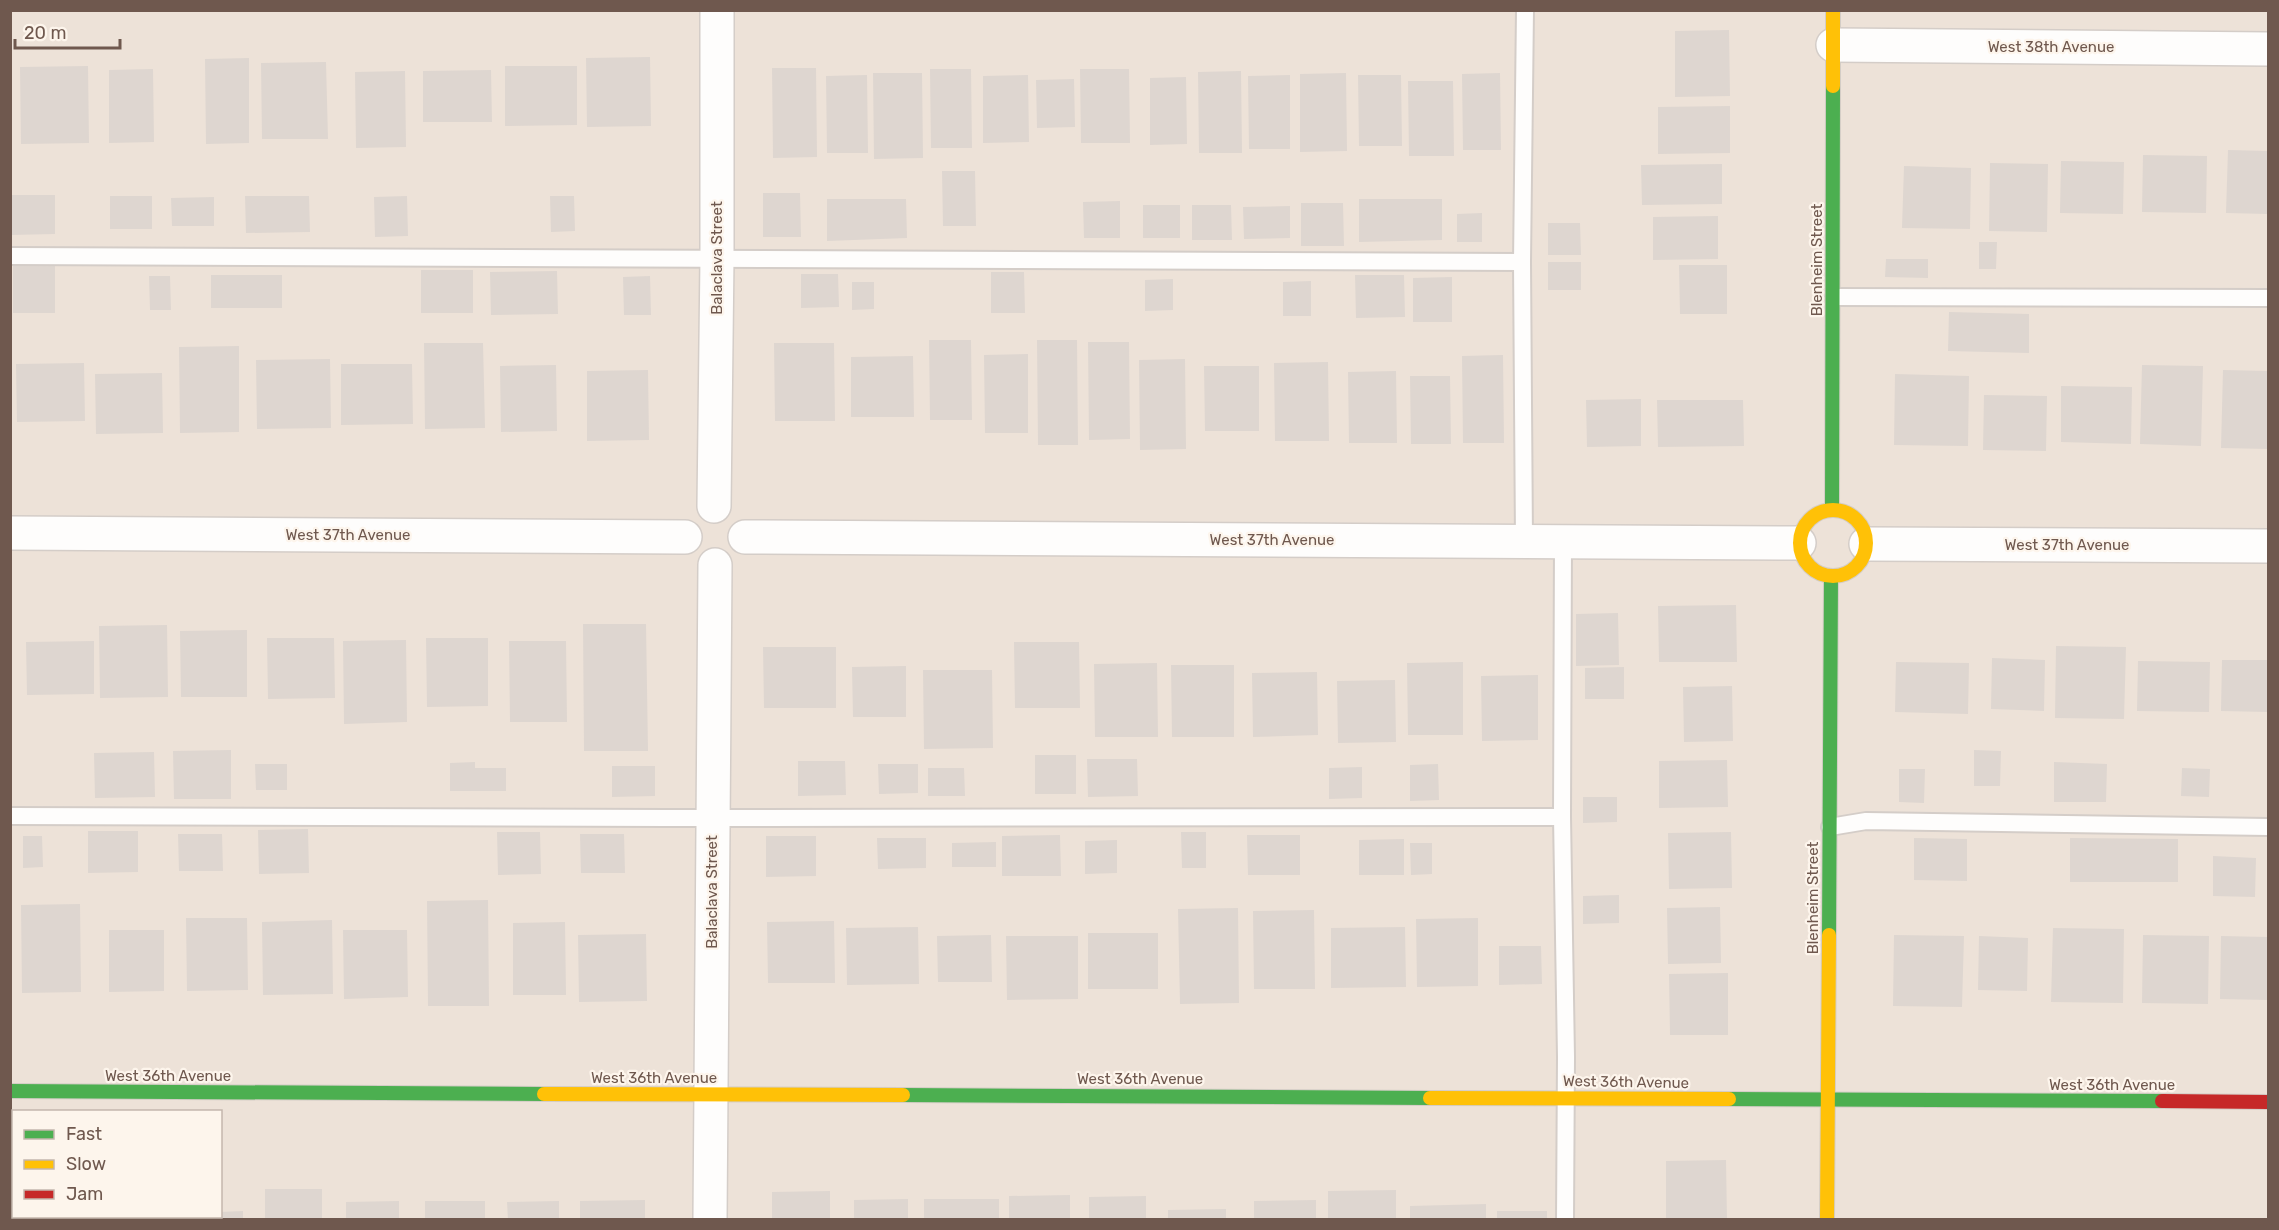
<svg xmlns="http://www.w3.org/2000/svg" width="2279" height="1230" font-family="Rubik,sans-serif">
  <rect width="100%" height="100%" fill="#f5f0ea"/>
  <!-- residential -->
  <path fill="#ede2d8" fill-rule="evenodd" d="M10 11H2268V1219H11ZM14 1112H220V1216H14Z"/>
  <!-- building -->
  <path fill="#ded6d0" d="M1729 30 1730 96 1675 97V31Z
    M650 57 651 126 587 127 586 58Z
    M249 58V143L206 144 205 59Z
    M326 62 328 139H262L261 63Z
    M88 66 89 143 21 144 20 67Z
    M505 66H577V125L505 126Z
    M772 68H816L817 157 773 158Z
    M153 69 154 142 109 143V70Z
    M930 69H971L972 148H931Z
    M1080 69H1129L1130 143H1081Z
    M491 70 492 122H423V71Z
    M405 71 406 147 356 148 355 72Z
    M1241 71 1242 153H1199L1198 72Z
    M873 73H922L923 158 874 159Z
    M1346 73 1347 151 1300 152V74Z
    M1500 73 1501 150H1463L1462 74Z
    M867 75 868 153H827L826 76Z
    M1028 75 1029 142 983 143V76Z
    M1290 75V149H1249L1248 76Z
    M1358 75H1401L1402 146H1359Z
    M1186 77 1187 144 1150 145V78Z
    M1074 79 1075 127 1037 128 1036 80Z
    M1408 81H1453L1454 156H1409Z
    M1730 106V153L1658 154V107Z
    M2228 150 2268 151V214L2226 213Z
    M2143 155 2207 156 2206 213 2142 212Z
    M2061 161 2124 162 2123 214 2060 213Z
    M1990 163 2048 164 2047 232 1989 231Z
    M1722 164V204L1642 205 1641 165Z
    M1904 166 1971 168 1970 229 1902 228Z
    M942 171H975L976 226H943Z
    M763 193H800L801 237H763Z
    M10 195H55V234L10 235Z
    M110 196H152V229H110Z
    M245 196H309L310 232 246 233Z
    M407 196 408 236 375 237 374 197Z
    M550 196H574L575 231 551 232Z
    M214 197V226H172L171 198Z
    M827 199H906L907 238 827 241Z
    M1359 199H1442V240L1359 242Z
    M1120 201V238H1084L1083 202Z
    M1301 203H1343L1344 246H1301Z
    M1143 205H1180V238H1143Z
    M1192 205H1231L1232 240H1192Z
    M1290 206V238L1244 239 1243 207Z
    M1482 213V242H1457V214Z
    M1718 216V259L1653 260V217Z
    M1548 223H1580L1581 255H1548Z
    M1979 242H1997L1996 269H1979Z
    M1886 259H1928V278L1885 277Z
    M1548 262H1581V290H1548Z
    M13 265H55V313H13Z
    M1679 265H1727V314H1680Z
    M421 270H473V313H421Z
    M557 271 558 314 491 315 490 272Z
    M991 272H1024L1025 313H991Z
    M801 274H838L839 307 801 308Z
    M211 275H282V308H211Z
    M1355 275H1404L1405 317 1356 318Z
    M149 276H170L171 310H150Z
    M650 276 651 315H624L623 277Z
    M1452 277V322H1413V278Z
    M1173 279V310L1145 311V280Z
    M1311 281V316H1283V282Z
    M852 282H874V309L852 310Z
    M1949 312 2029 314V353L1948 351Z
    M929 340H971L972 420H930Z
    M1037 340H1077L1078 445H1038Z
    M1088 342H1129L1130 439 1089 440Z
    M424 343H483L485 428 425 429Z
    M774 343H834L835 421H775Z
    M239 346V432L180 433 179 347Z
    M1028 354V433H985L984 355Z
    M1503 355 1504 443H1463L1462 356Z
    M913 356 914 417H851V357Z
    M330 359 331 428 257 429 256 360Z
    M1185 359 1186 449 1140 450 1139 360Z
    M1328 362 1329 441H1275L1274 363Z
    M84 363 85 421 17 422 16 364Z
    M341 364H412L413 424 341 425Z
    M556 365 557 431 501 432 500 366Z
    M2142 365 2203 366 2201 446 2140 444Z
    M1204 366H1259V431H1205Z
    M648 370 649 440 587 441V371Z
    M2223 370 2268 371V449L2221 448Z
    M1396 371 1397 443H1349L1348 372Z
    M162 373 163 433 96 434 95 374Z
    M1895 374 1969 376 1968 446 1894 445Z
    M1410 376H1450L1451 444H1411Z
    M2061 386 2132 387 2131 444 2061 442Z
    M1984 395 2047 396 2046 451 1983 450Z
    M1641 399V446L1587 447 1586 400Z
    M1657 400H1743L1744 446 1658 447Z
    M1736 605 1737 662H1659L1658 606Z
    M1618 613 1619 665 1576 666V614Z
    M583 624H646L648 751H584Z
    M167 625 168 697 100 698 99 626Z
    M247 630V697H181L180 631Z
    M267 638H334L335 698 268 699Z
    M426 638H488V706L427 707Z
    M406 640 407 722 344 724 343 641Z
    M94 641V694L27 695 26 642Z
    M509 641H566L567 722H510Z
    M1014 642H1079L1080 708H1015Z
    M2056 646 2126 647 2124 719 2055 718Z
    M763 647H836V708H764Z
    M1992 658 2045 660 2044 711 1991 709Z
    M2222 660H2268V712L2221 711Z
    M2138 661 2210 662 2209 712 2137 711Z
    M1463 662V735H1408L1407 663Z
    M1896 662 1969 663 1968 714 1895 712Z
    M1157 663 1158 737H1095L1094 664Z
    M1171 665H1234V737H1172Z
    M906 666V717H853L852 667Z
    M1624 667V699H1585V668Z
    M923 670H992L993 748 924 749Z
    M1317 672 1318 735 1253 737 1252 673Z
    M1538 675V740L1482 741 1481 676Z
    M1395 680 1396 742 1338 743 1337 681Z
    M1732 686 1733 741 1684 742 1683 687Z
    M231 750V799H174L173 751Z
    M1974 750 2001 751 2000 786H1974Z
    M154 752 155 797 95 798 94 753Z
    M1035 755H1076V794H1035Z
    M1087 759H1137L1138 796 1088 797Z
    M1727 760 1728 807 1659 808V761Z
    M798 761H845L846 795 798 796Z
    M475 762V768H506V791H450V763Z
    M2054 762 2107 764 2106 802H2054Z
    M255 764H287V790H256Z
    M878 764H918V793L879 794Z
    M1438 764 1439 800 1410 801V765Z
    M612 766H655V796L612 797Z
    M1362 767V798L1329 799V768Z
    M928 768H964L965 796H928Z
    M2182 768 2210 769 2209 797 2181 796Z
    M1899 769H1925L1924 803 1899 802Z
    M1583 797H1617V822L1583 823Z
    M308 829 309 873 259 874 258 830Z
    M88 831H138V872L88 873Z
    M497 832H540L541 874 498 875Z
    M1181 832H1206V868H1182Z
    M1731 832 1732 888 1669 889 1668 833Z
    M178 834H222L223 871H179Z
    M580 834H624L625 873H581Z
    M1060 835 1061 876H1002V836Z
    M1247 835H1300V875H1248Z
    M23 836H42L43 867 23 868Z
    M766 836H816V876L766 877Z
    M877 838H926V868L878 869Z
    M1914 838 1967 839V881L1914 880Z
    M2070 838 2178 839V882H2070Z
    M1404 839V875H1359V840Z
    M1117 840V873L1085 874V841Z
    M996 842V867H952V843Z
    M1410 843H1432V874L1411 875Z
    M2213 856 2256 858 2255 897 2213 896Z
    M1619 895V923L1583 924V896Z
    M488 900 489 1006H428L427 901Z
    M80 904 81 992 22 993 21 905Z
    M1720 907 1721 963 1668 964 1667 908Z
    M1238 908 1239 1003 1180 1004 1178 909Z
    M1314 910 1315 989H1254L1253 911Z
    M186 918H247L248 990 187 991Z
    M1478 918V986L1417 987 1416 919Z
    M332 920 333 994 263 995 262 922Z
    M834 921 835 983H768L767 922Z
    M565 922 566 995H513V923Z
    M918 927 919 984 847 985 846 928Z
    M1405 927 1406 987 1331 988V928Z
    M2053 928 2124 929 2123 1003 2051 1002Z
    M109 930H164V991L109 992Z
    M343 930H407L408 997 344 999Z
    M1088 933H1158V989H1088Z
    M646 934 647 1001 579 1002 578 935Z
    M991 935 992 982H938L937 936Z
    M1894 935 1964 936 1962 1007 1893 1006Z
    M2143 935 2209 936 2208 1004 2142 1003Z
    M1006 936H1078V999L1007 1000Z
    M1979 936 2028 938 2027 991 1978 990Z
    M2221 936 2268 937V1000L2220 999Z
    M1499 946H1541L1542 984 1499 985Z
    M1728 973V1035H1670L1669 974Z
    M1726 1160 1727 1220H1666V1161Z
    M265 1189H322V1220H265Z
    M1396 1190V1220H1328V1191Z
    M830 1191V1220H772V1192Z
    M1070 1195V1220H1009V1196Z
    M1146 1196V1220H1089V1197Z
    M908 1199V1220H854V1200Z
    M924 1199H999V1220H924Z
    M645 1200V1220H580V1201Z
    M1316 1200V1220H1254V1201Z
    M399 1201V1220H346V1202Z
    M425 1201H485V1220H425Z
    M559 1201V1220H508L507 1202Z
    M1486 1204V1220H1410V1206Z
    M1226 1209V1220H1168V1210Z
    M243 1211V1220H178V1216H220V1212Z
    M1497 1211H1547V1220H1497Z
    M21 1216H83V1220H21Z
    M114 1216H163V1220H114Z"/>
  <g fill="none" stroke-linecap="round" stroke-linejoin="round">
    <defs>
      <path id="lane" d="M10 256 1522 262
        M1834 297 2268 298
        M1524 541 1522 262 1525 10
        M1563 541 1562 817 1566 1057 1565 1220
        M10 816 669 818 1562 817
        M1830 827 1866 821 2268 827"/>
      <path id="street" d="M1833 45 2268 49
        M714 506 717 258V10
        M10 533 685 537
        M745 537 1799 543
        M1866 544 2268 546
        M710 1220 715 565"/>
      <path id="fast" d="M1832 510 1833 86
        M1829 935 1831 576
        M10 1091 544 1094
        M903 1095 1430 1098
        M1729 1099 2162 1101"/>
      <path id="slow" d="M1833 86V10
        M1800 543a33 33 0 1 1 66 0a33 33 0 1 1-66 0Z
        M544 1094 903 1095
        M1430 1098 1729 1099
        M1827 1220 1829 935"/>
      <path id="jam" d="M2162 1101 2268 1102"/>
    </defs>
    <!-- lane casing -->
    <use href="#lane" stroke="#d4cdc8" stroke-width="20"/>
    <!-- street casing -->
    <use href="#street" stroke="#d4cdc8" stroke-width="36"/>
    <!-- fast casing -->
    <use href="#fast" stroke="#d4cdc6" stroke-width="16"/>
    <!-- slow casing -->
    <use href="#slow" stroke="#d4cdc6" stroke-width="16"/>
    <!-- jam casing -->
    <use href="#jam" stroke="#d4cdc6" stroke-width="16"/>
    <!-- lane -->
    <use href="#lane" stroke="#fefdfc" stroke-width="16"/>
    <!-- street -->
    <use href="#street" stroke="#fefdfc" stroke-width="33"/>
    <!-- fast -->
    <use href="#fast" stroke="#4caf50" stroke-width="14"/>
    <!-- slow -->
    <use href="#slow" stroke="#ffc107" stroke-width="14"/>
    <!-- jam -->
    <use href="#jam" stroke="#c62828" stroke-width="14"/>
  </g>
  <g text-anchor="middle" stroke-width="4.5" stroke-linejoin="round" paint-order="stroke">
    <!-- street labels -->
    <g font-size="15" fill="#6f584e" stroke="#fdf5ec">
      <text x="2051" y="52">West 38th Avenue</text>
      <text transform="translate(717 258) rotate(-90)" y="5">Balaclava Street</text>
      <text transform="translate(1817 260) rotate(-90)" y="5">Blenheim Street</text>
      <text x="348" y="540">West 37th Avenue</text>
      <text x="1272" y="545">West 37th Avenue</text>
      <text x="2067" y="550">West 37th Avenue</text>
      <text transform="translate(712 892) rotate(-90)" y="5">Balaclava Street</text>
      <text transform="translate(1813 898) rotate(-90)" y="5">Blenheim Street</text>
      <text x="168" y="1081">West 36th Avenue</text>
      <text x="654" y="1083">West 36th Avenue</text>
      <text x="1140" y="1084">West 36th Avenue</text>
      <text transform="translate(1626 1082) rotate(1)" y="5">West 36th Avenue</text>
      <text x="2112" y="1090">West 36th Avenue</text>
    </g>
  </g>
  <!-- border -->
  <rect width="2279" height="1230" fill="none" stroke="#6f584e" stroke-width="24"/>
  <!-- legend -->
  <rect x="12" y="1110" width="210" height="108" fill="#fdf5ec" stroke="#c4b6ad" stroke-width="1.5"/>
  <rect x="24" y="1130" width="30" height="9" fill="#4caf50" stroke="#c4b6ad" stroke-width="1.5"/>
  <text x="66" y="1140" font-size="18" fill="#6f584e">Fast</text>
  <rect x="24" y="1160" width="30" height="9" fill="#ffc107" stroke="#c4b6ad" stroke-width="1.5"/>
  <text x="66" y="1170" font-size="18" fill="#6f584e">Slow</text>
  <rect x="24" y="1190" width="30" height="9" fill="#c62828" stroke="#c4b6ad" stroke-width="1.5"/>
  <text x="66" y="1200" font-size="18" fill="#6f584e">Jam</text>
  <!-- scale -->
  <path d="M15 39v9h105v-9" fill="none" stroke="#6f584e" stroke-width="3"/>
  <text x="24" y="39" font-size="18" fill="#6f584e" stroke="#fdf5ec" stroke-width="4.5" paint-order="stroke">20 m</text>
</svg>
